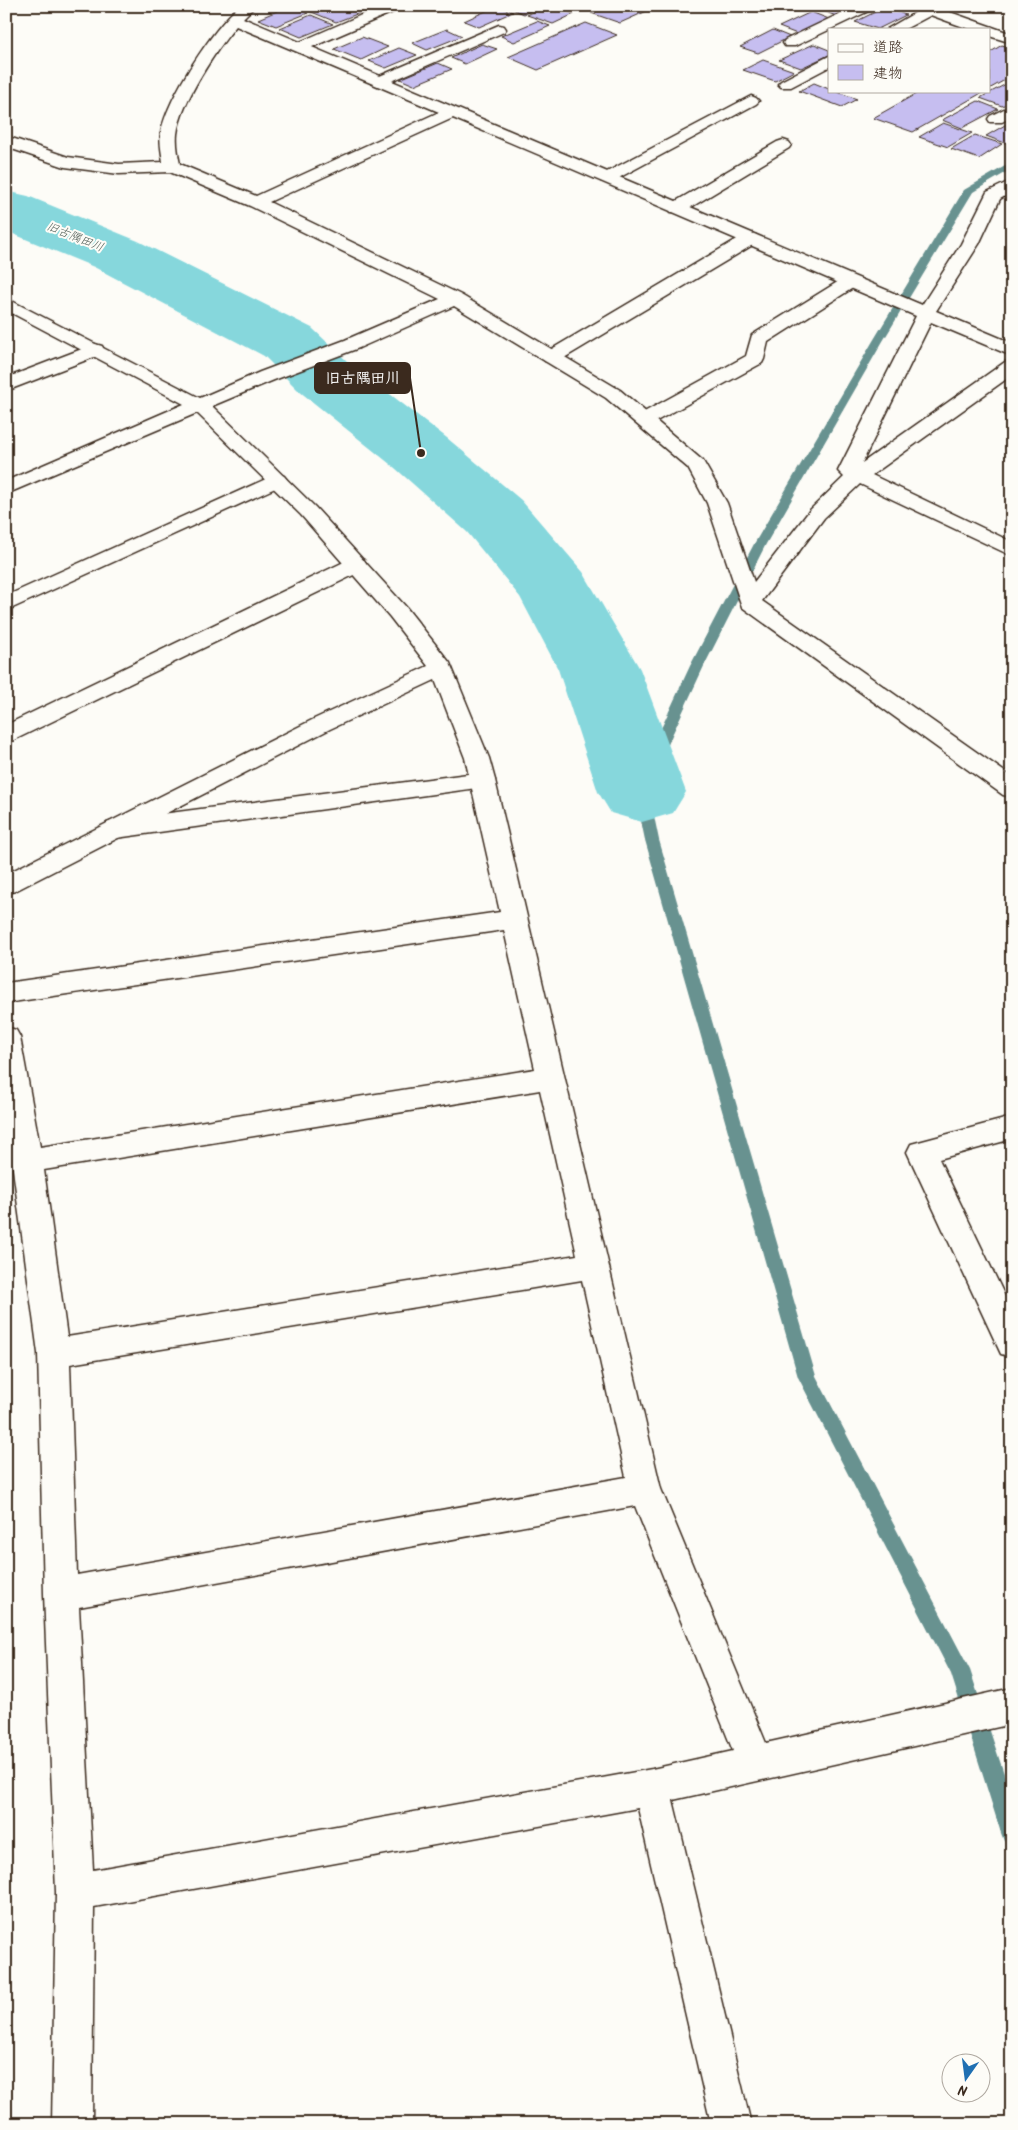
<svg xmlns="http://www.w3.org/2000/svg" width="1018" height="2130" viewBox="0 0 1018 2130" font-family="Kalam,'Klee One',sans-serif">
  <rect width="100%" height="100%" fill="#fdfcf7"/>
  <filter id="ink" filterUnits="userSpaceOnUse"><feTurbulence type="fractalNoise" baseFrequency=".02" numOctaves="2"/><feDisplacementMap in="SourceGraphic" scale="10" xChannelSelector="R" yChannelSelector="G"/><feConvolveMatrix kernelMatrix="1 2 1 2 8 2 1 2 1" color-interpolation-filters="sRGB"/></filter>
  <g filter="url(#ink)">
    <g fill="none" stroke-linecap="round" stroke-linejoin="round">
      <!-- stream -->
      <path fill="#689290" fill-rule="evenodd" d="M1012 162V169L973 192 883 341 766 544 704 666 672 735 649 792 659 840 816 1376 970 1670 1012 1798V1844L1004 1841 1001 1833 951 1674 798 1377 645 840 635 792 658 735 690 666 754 544 873 341 964 190Z"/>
      <!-- river -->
      <path fill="#86d7dc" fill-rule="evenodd" d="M6 191 28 196 138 241 312 328 347 361 447 438 521 500 583 572 640 669 686 792 673 813 642 822 611 813 598 792 558 669 520 597 467 532 395 468 299 391 264 356 94 267 6 231Z"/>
    </g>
    <!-- building -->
    <path fill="#c6bef0" stroke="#3b2a1e" d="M289 6 308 13 276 26 258 19Z
      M297 6H364L370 9 336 22Z
      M497 6 513 12 479 27 464 21Z
      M505 6H541L524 14Z
      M546 6H552L574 14 553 24 527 15Z
      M606 6H658L620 23 591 13Z
      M820 6H857L836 16 816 8Z
      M885 7 906 15 878 29 855 22Z
      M811 12 829 19 797 34 779 27Z
      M311 15 333 24 301 37 280 28Z
      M537 21 550 26 514 42 501 36Z
      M586 23 617 35 538 70 508 57Z
      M447 29 462 36 427 50 412 43Z
      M773 30 790 37 758 53 740 47Z
      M362 37 388 47 361 60 334 49Z
      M482 44 497 49 465 64 451 58Z
      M814 44 829 50V55L801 68 779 60Z
      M1002 45 1012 48V76L989 89V53Z
      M399 48 417 55 386 68 369 61Z
      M763 60 794 71 775 81 743 70Z
      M438 63 452 69 414 85 400 79Z
      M814 83 829 89V91H835L857 99 842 107 799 91Z
      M1006 84 1012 86V101L1002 106 980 98Z
      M921 91H985L913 132 873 118Z
      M978 101 998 109 962 128 942 120Z
      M1012 121V139L1005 143 986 136Z
      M943 123 972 133 948 147 919 137Z
      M975 135 1002 144 979 159 951 149Z"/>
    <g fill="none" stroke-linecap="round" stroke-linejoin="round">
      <!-- lane casing -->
      <g stroke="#3b2a1e" stroke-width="3">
        <path id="lane" d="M382 6H402L400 9 305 50H295L293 47 295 44Z
          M856 6H875L873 9 795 46H785L783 43 785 40Z
          M925 7H935L937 10 935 13 905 29H887Z
          M499 25 504 26 506 29 504 32 385 84H375L372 81 375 78Z
          M829 56V67L791 87H781L778 84 781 81Z
          M751 96 756 98 759 101 756 104 613 181H601L599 178 601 175Z
          M1012 105V117L1002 122H990L988 119 990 116Z
          M783 140 789 142 791 145 789 148 683 212H671L669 208 671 204 777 142Z
          M750 234 756 235 759 239 756 243 559 361 552 363 545 361 543 357 545 353 744 235Z
          M850 277 856 278 859 282 856 286 768 342 764 359 762 363 651 424 644 426 637 424 634 420 637 416 746 356 752 335 844 278Z
          M95 344 102 346 104 350 102 354 6 391V378Z
          M277 474 284 476 287 480 284 484 6 611V596Z
          M356 559 364 560 367 565 364 570 14 740 6 743V725L348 560Z
          M483 772 491 774 495 780 491 786 116 838 107 835 104 829 107 823 116 820Z"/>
      </g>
      <!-- street casing -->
      <g stroke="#3b2a1e" stroke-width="3">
        <path id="street" d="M239 6 254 7 243 18 922 305 961 244 987 192 1012 180V192L1000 199 979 244 936 311 1012 343V356L931 322 862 463 1005 362 1012 360V375L872 475 1012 542V556L860 484 824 518 762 601 1012 777V797L1003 795 742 607 707 503 688 468 606 398 454 306 359 348 274 380 212 406 315 507 406 607 450 663 489 758 495 780 661 1489 766 1743 1012 1688V1724L673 1800 751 2124H711L638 1808 94 1907 92 2124H52L56 1892 44 1594 38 1353 6 1118V1027L16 1030 20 1037 40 1147 535 1069 504 930 6 1003V983L500 912 465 758 435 680 330 729 15 891 6 894V874L314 719 428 666 390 617 301 515 197 413 6 494V481L184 404 6 310V298L200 398 260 372 345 340 440 299 250 206 170 172 119 174 65 167 6 147V136L68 157 119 164 163 162C162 153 159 142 161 132 169 95 212 30 239 6ZM236 26 439 112 256 196 180 164C178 155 176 144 177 134 181 102 216 50 236 26ZM453 118 916 316 838 471 844 477 810 510 754 582 727 503 703 461 620 390 461 295 269 202ZM540 1090 577 1255 67 1337 44 1170ZM582 1280 626 1477 77 1575 70 1364ZM635 1506 733 1751 652 1769 93 1870 79 1607Z
          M912 6H933L1012 34V43L989 36V29H969L914 9Z
          M1012 1117V1139L939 1159 1012 1311V1357L1001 1354 907 1152 911 1144Z"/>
      </g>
      <!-- lane -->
      <use href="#lane" fill="#fdfcf7" fill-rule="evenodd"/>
      <!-- street -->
      <use href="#street" fill="#fdfcf7" fill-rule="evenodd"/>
    </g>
  </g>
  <g text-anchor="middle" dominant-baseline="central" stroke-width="4" stroke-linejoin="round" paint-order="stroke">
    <!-- far-water labels -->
    <g font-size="12" font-style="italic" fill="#525e57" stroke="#fdfcf7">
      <text transform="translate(75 237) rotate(22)">旧古隅田川</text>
    </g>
  </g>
  <!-- callouts -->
  <path fill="none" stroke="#3b2a1e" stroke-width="2" d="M421 453L410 378"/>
  <circle fill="#3b2a1e" stroke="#fdfcf7" stroke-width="2" cx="421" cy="453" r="5"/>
  <rect fill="#3b2a1e" stroke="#3b2a1e" stroke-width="2" x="315" y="363" width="95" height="30" rx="5"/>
  <g font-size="15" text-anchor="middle" font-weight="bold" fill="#fff">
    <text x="363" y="383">旧古隅田川</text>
  </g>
  <!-- margin -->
  <rect width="1018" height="2130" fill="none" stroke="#fdfcf7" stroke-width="25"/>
  <rect x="12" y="12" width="993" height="2105" fill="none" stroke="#3b2a1e" stroke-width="2" filter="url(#ink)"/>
  <!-- legend -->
  <rect x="828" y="28" width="162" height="65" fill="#fdfcf7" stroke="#afa8a0"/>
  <rect x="838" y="44" width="25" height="8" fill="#fdfcf7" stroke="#afa8a0"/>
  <text x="873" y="52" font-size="15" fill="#3b2a1e">道路</text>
  <rect x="838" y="65" width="25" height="15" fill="#c6bef0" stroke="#afa8a0"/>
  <text x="873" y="78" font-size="15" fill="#3b2a1e">建物</text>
  <!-- north arrow -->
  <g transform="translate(966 2078) rotate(194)"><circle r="24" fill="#fdfcf7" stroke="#afa8a0"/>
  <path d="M0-4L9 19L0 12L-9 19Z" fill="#1f6fb2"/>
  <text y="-8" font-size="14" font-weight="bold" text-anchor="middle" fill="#3b2a1e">N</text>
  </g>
</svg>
